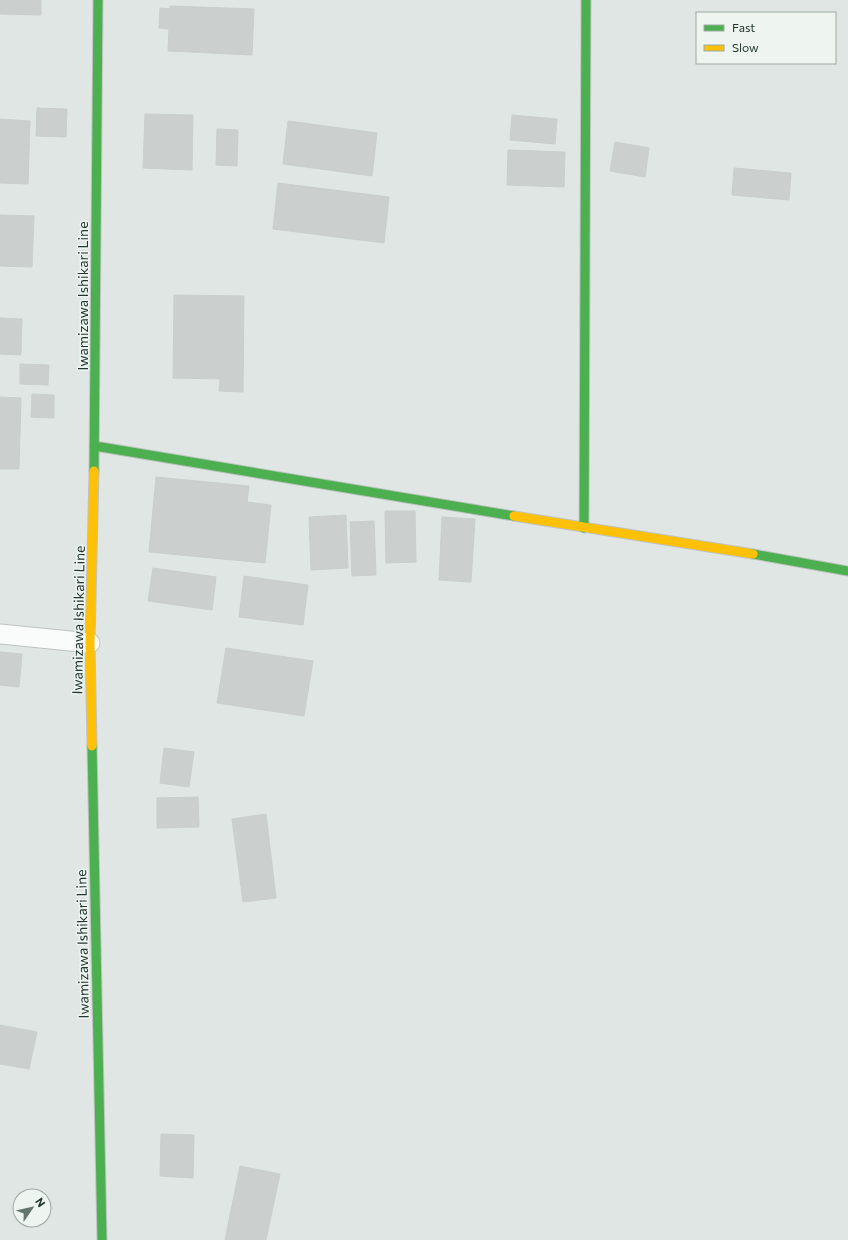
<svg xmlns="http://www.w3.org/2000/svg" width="848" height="1240" viewBox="0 0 848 1240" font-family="Commissioner,sans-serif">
  <rect width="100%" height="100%" fill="#e0e6e3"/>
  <!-- building -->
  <path fill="#cbcfcd" stroke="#c9cfcc" d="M0 0H41V15L0 14Z
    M170 6 254 9 252 55 168 51 169 29 159 28 160 8 170 9Z
    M37 108 67 109 66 137 36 136Z
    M145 114 193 115 192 170 143 168Z
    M512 115 557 119 555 144 510 140Z
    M0 119 30 121 28 184 0 183Z
    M288 121 377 133 372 176 283 164Z
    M217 129 238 130 237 166 216 165Z
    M615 142 649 148 645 177 610 171Z
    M508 150 565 152 564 187 507 185Z
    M734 168 791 173 789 200 732 195Z
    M278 183 389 197 384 243 273 229Z
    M0 215 34 216 32 267 0 266Z
    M174 295 244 296 243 392 219 391 220 379 173 378Z
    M0 318 22 319 21 355 0 354Z
    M20 364 49 365 48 385 20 384Z
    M32 394 54 395V418L31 417Z
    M0 397 21 398 19 469H0Z
    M156 477 249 486 247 502 271 505 265 563 149 552Z
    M385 511H415L416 562 386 563Z
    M346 515 348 568 311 570 309 517Z
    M442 517 475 519 471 582 439 580Z
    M374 521 376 575 352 576 350 522Z
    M153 568 216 577 212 610 148 601Z
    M244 576 308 585 303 625 239 617Z
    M226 648 313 661 304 716 217 703Z
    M0 652 22 654 19 687 0 685Z
    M164 748 194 752 189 787 160 783Z
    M198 797 199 827 157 828V798Z
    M266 814 276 898 243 902 232 819Z
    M0 1025 37 1032 29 1069 0 1064Z
    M161 1134 194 1135 193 1178 160 1176Z
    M240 1166 280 1174 266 1240H225Z"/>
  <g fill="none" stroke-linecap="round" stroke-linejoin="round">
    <!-- lane casing -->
    <g stroke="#bdc3c0" stroke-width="21">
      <path id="lane" d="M0 634 90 643"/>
    </g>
    <!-- fast casing -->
    <g stroke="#bdc3c0" stroke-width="11">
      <path id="fast" d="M95 446 514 516
        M94 471 98 0
        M584 528 586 0
        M753 554 848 571
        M92 746 102 1240"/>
    </g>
    <!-- slow casing -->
    <g stroke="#bdc3c0" stroke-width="11">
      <path id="slow" d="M514 516 753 554
        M92 746 90 643 94 471"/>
    </g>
    <!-- lane -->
    <use href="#lane" stroke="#fafbfb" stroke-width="19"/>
    <!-- fast -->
    <use href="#fast" stroke="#4caf50" stroke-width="9"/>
    <!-- slow -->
    <use href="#slow" stroke="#ffc107" stroke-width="9"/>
  </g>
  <g text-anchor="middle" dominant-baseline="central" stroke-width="3" stroke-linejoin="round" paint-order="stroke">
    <!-- street labels -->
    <g font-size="14" fill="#22362f" stroke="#eef5f1">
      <text transform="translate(82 296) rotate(-90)">Iwamizawa Ishikari Line</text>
      <text transform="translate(78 620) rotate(-89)">Iwamizawa Ishikari Line</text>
      <text transform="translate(82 944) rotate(-91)">Iwamizawa Ishikari Line</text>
    </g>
  </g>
  <!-- legend -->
  <rect x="696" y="12" width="140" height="52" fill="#eef5f1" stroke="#9ca9a3"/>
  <rect x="704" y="25" width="20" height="6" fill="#4caf50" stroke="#9ca9a3"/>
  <text x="732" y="32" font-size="12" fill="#22362f">Fast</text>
  <rect x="704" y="45" width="20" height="6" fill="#ffc107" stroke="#9ca9a3"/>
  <text x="732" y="52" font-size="12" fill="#22362f">Slow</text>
  <!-- north arrow -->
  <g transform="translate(32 1208) rotate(56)"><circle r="19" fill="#eef5f1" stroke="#9ca9a3"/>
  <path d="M0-3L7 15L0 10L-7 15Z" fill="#64746e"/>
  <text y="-6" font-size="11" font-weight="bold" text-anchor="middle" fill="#22362f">N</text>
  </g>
</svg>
